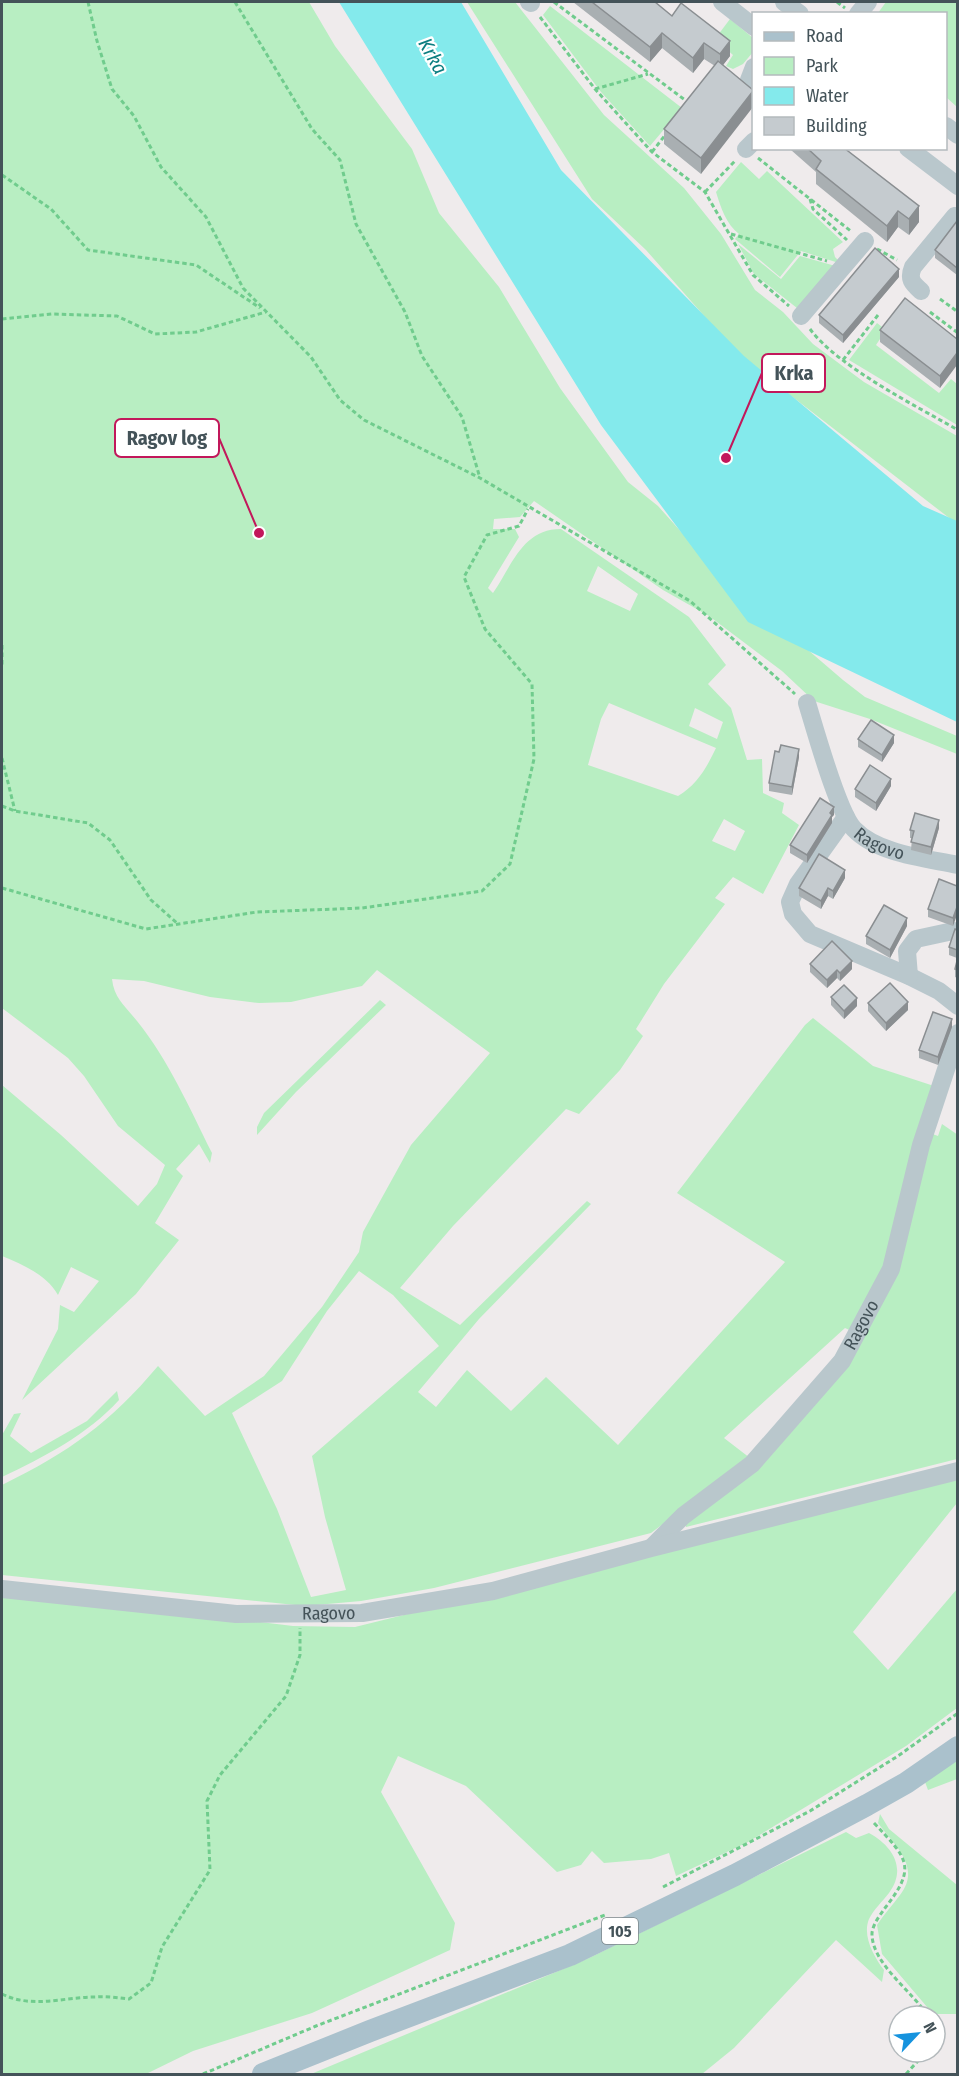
<svg xmlns="http://www.w3.org/2000/svg" width="959" height="2076" viewBox="0 0 959 2076" font-family="'Fira Sans Condensed',sans-serif">
  <rect width="100%" height="100%" fill="#efebec"/>
  <!-- green -->
  <path fill="#b8eec2" fill-rule="evenodd" d="M2 2H309L335 46 412 149 439 213 499 287 560 388 628 482 658 506 717 572 843 680 865 697 957 736V754L870 719 814 701 782 671 709 616 663 590 534 501 520 517 494 519 493 529H515L519 537 488 588 493 593C512 566 522 529 561 529L689 617 726 665 708 684 731 708 747 760 762 759 763 793 784 803 782 813 799 825 763 894 733 877 715 898 725 904 664 984 636 1029 643 1036 620 1070 579 1114 566 1109 453 1226 400 1288 460 1325 587 1201 591 1204 479 1319 418 1392 436 1407 467 1370 511 1411 546 1377 618 1445 785 1262 677 1193 805 1025 813 1018 873 1066 934 1086 887 1264 854 1332 845 1328 724 1438 750 1458 651 1533 434 1588 361 1601 305 1606 2 1575V1485C69 1452 110 1423 158 1366L205 1416 264 1376 322 1307 359 1252 363 1232 411 1145 490 1053 377 970 362 986 291 1002 259 1003 210 997 144 981 112 979C114 998 125 1006 137 1021 169 1061 189 1107 212 1153L210 1163 199 1144 176 1169 183 1176 155 1223 179 1240 136 1294 22 1400 58 1329 60 1305 74 1312 99 1281 71 1267 58 1295C46 1274 23 1265 2 1256V1085L61 1135 138 1206 157 1184 165 1165 118 1126 84 1076 68 1058 2 1008ZM598 566 638 594 630 611 587 591ZM609 703 716 748C707 767 697 785 678 796L588 765 601 719ZM695 708 723 722 717 739 689 726ZM724 819 745 831 735 851 712 841ZM359 1271 393 1295 439 1346 312 1456 325 1517 346 1590 311 1597 277 1509 232 1413 282 1381 327 1311Z
    M467 2H515L604 115 684 188 721 234 755 290 783 312 813 344 864 382 957 436V524L750 364 721 335 646 250 592 199Z
    M886 2H957V107L946 97V14L878 13Z
    M550 6 682 108 650 146 601 92 543 15Z
    M730 19 753 38V52L743 64 733 69 726 66 733 55 715 39Z
    M741 162 759 179 767 171 843 242 833 249 835 257 842 264 801 251 780 277 735 239 739 234C726 224 721 208 716 192Z
    M738 244 781 279 800 256 839 267 802 312 754 274Z
    M877 323 886 330 876 345 939 393 951 379 957 384V425L849 360Z
    M380 1000 386 1005 296 1092 257 1135V1127L264 1113Z
    M942 1124 958 1135 957 1459 686 1527 685 1521 709 1500 868 1324 930 1133 938 1136Z
    M117 1391 119 1400C87 1435 44 1457 2 1477V1435L14 1414 21 1413 10 1436 31 1453 87 1421Z
    M957 1478V1503L853 1632 888 1670 957 1589V1708L906 1746 794 1814 748 1842 676 1876 669 1853 651 1859 604 1863 592 1851 581 1865 557 1872 466 1786 398 1756 381 1792 455 1923 450 1950 312 2013 193 2051 146 2074H2V1590L293 1626 355 1627Z
    M957 1760V1779L928 1790 925 1782Z
    M880 1814 889 1829 957 1885 956 2014H933L882 1954 877 1925C884 1914 892 1906 900 1895 922 1867 894 1845 878 1823Z
    M846 1832 856 1838 869 1833C893 1846 907 1869 889 1893 882 1902 874 1909 869 1919 862 1936 874 1957 884 1970L882 1982 836 1940 734 2048 702 2074H311L587 1959Z"/>
  <!-- water -->
  <path fill="#84eaec" d="M339 2H461L561 170 744 356 923 506 957 521V722L748 622 601 425Z"/>
  <g fill="none" stroke-linecap="round" stroke-linejoin="round">
    <!-- path -->
    <path stroke="#70cc8d" stroke-width="3" stroke-dasharray="4.5 3" stroke-linecap="butt" d="M88 2 97 41 112 89 134 116 161 167 206 217 243 288 311 357 340 400 364 420 480 478 690 601 795 694
      M235 2 312 129 340 160 356 224 405 312 422 356 462 417 480 478
      M554 2 689 103
      M837 2 845 8
      M540 17 595 89 652 152 705 192 753 275 789 306
      M595 89 648 74
      M652 152 666 134
      M758 158 852 232
      M2 175 51 209 88 250 196 265 260 308
      M705 192 735 161
      M810 199 813 209 847 240
      M731 234 827 261
      M877 249 897 260
      M940 299 958 312
      M930 312 958 333
      M2 319 52 314 117 316 155 334 196 332 266 312
      M810 329C837 366 916 406 958 430
      M843 360 878 315
      M2 645V667
      M2 758 15 811
      M2 806 15 811 88 823 110 840 151 900 177 923
      M2 888 146 929 257 912 362 908 482 891 510 864 534 759 532 684 485 629 464 577 487 535 519 526 528 509
      M874 1823C908 1859 917 1867 885 1908 880 1915 873 1924 872 1933 871 1963 913 1992 928 2016
      M663 1887 810 1811 898 1756 958 1713
      M2 1994C32 2009 63 1997 96 1997 107 1996 118 1998 129 1999L151 1983 162 1947 210 1870 207 1801 220 1775 286 1696 300 1655V1628
      M203 2074 316 2026 605 1915
      M906 2074 926 2052"/>
    <!-- minor -->
    <g stroke="#b9c7cc" stroke-width="18">
      <path d="M529 2 531 3"/>
      <path d="M722 2 754 27"/>
      <path d="M784 2 800 14"/>
      <path d="M858 14 868 2"/>
      <path d="M754 67 749 80 754 93"/>
      <path d="M946 126 958 135"/>
      <path d="M908 148 958 186"/>
      <path d="M746 149 754 141"/>
      <path d="M921 291C912 283 908 279 913 267L955 216 958 218"/>
      <path d="M801 316 865 241"/>
      <path id="s1" d="M807 703C815 729 838 813 854 829 878 854 925 858 958 865"/>
      <path d="M846 817 798 884 790 902 793 914 810 934 909 976 939 991 958 1006"/>
      <path d="M909 976 907 951 916 939 953 931"/>
      <path id="s2" d="M652 1547 683 1516 752 1464 842 1361 891 1269 921 1145 958 1033"/>
      <path id="s3" d="M2 1589 236 1614 362 1613 493 1591 651 1548 958 1471"/>
    </g>
    <!-- major -->
    <path stroke="#aac1cc" stroke-width="22" d="M263 2074 370 2031 570 1955 735 1875 867 1805 906 1783 958 1747"/>
  </g>
  <!-- wall -->
  <path fill="#a9afb2" d="M573 2H655L672 16 730 56 723 65 701 174 664 144V129L715 66 704 59 693 73 662 48 650 62Z
    M791 148H846V150L919 222 909 235 898 227 887 242 816 184V172L791 150Z
    M957 221V275L935 258V250Z
    M899 277 843 343 819 323V315Z
    M880 330 957 339 940 388 880 342Z
    M858 739 894 743 882 762 858 747Z
    M779 752 799 757 792 795 769 791V783Z
    M891 786 876 811 855 797V789Z
    M834 815 832 817V823L807 863 790 853V845Z
    M939 828 931 855 911 850 912 838H910V830Z
    M845 878 833 899 828 896 821 909 799 896V888Z
    M957 886 953 926 928 917V909Z
    M907 926 890 958 866 944V936Z
    M957 930V958L949 955V947Z
    M957 961V978L955 977V969Z
    M810 964 852 969 840 981 837 978 827 988 810 972Z
    M831 997 857 1006 844 1019 831 1005Z
    M868 1003 908 1010 886 1031 868 1011Z
    M952 1027 938 1065 919 1058V1050Z"/>
  <!-- shaded-wall -->
  <path fill="#8a8e91" d="M662 33V48L650 62V47Z
    M730 41V56L720 69V54Z
    M704 43V59L693 73V58Z
    M753 91V107L701 174V158Z
    M919 206V222L909 235V219Z
    M898 211V227L887 242V226Z
    M899 269V277L843 343V335Z
    M957 353V365L940 388V376Z
    M894 735V743L882 762V755Z
    M799 749V757L792 795V787Z
    M891 779V786L876 811V803Z
    M834 807V815L832 817V823L807 863V855Z
    M939 820V828L931 855V847Z
    M845 870V878L833 899V891Z
    M828 888V896L821 909V901Z
    M957 907V915L953 926V918Z
    M907 918V926L890 958V950Z
    M852 961V969L840 981V973Z
    M837 970V978L827 988V980Z
    M857 998V1006L844 1019V1011Z
    M908 1002V1010L886 1031V1023Z
    M952 1019V1027L938 1065V1057Z"/>
  <!-- building -->
  <path fill="#c5cbcf" stroke="#8a8e91" stroke-width="1.5" d="M592 2H655L672 16 681 3 730 41 720 54 704 43 693 58 662 33 650 47Z
    M718 61 753 90V91L701 158 664 129Z
    M807 148H844L919 206 909 219 898 211 887 226 816 169 821 161Z
    M957 221V268L935 250Z
    M875 248 899 269 843 335 819 315Z
    M905 298 957 339V353L940 376 880 330Z
    M871 720 894 735 882 755 858 739Z
    M781 745 799 749 792 787 769 783 775 751 779 752Z
    M870 765 891 779 876 803 855 789Z
    M820 798 834 807 830 813 832 815 807 855 790 845Z
    M915 813 939 820 931 847 911 842 914 831 910 830Z
    M819 854 845 870 833 891 828 888 821 901 799 888Z
    M939 879 957 886V907L953 918 928 909Z
    M884 905 907 918 890 950 866 936Z
    M955 929 957 930V950L949 947Z
    M832 941 852 961 840 973 837 970 827 980 810 964Z
    M957 961V970L955 969Z
    M890 983 908 1002 886 1023 868 1003Z
    M844 985 857 998 844 1011 831 997Z
    M933 1012 952 1019 938 1057 919 1050Z"/>
  <g text-anchor="middle" dominant-baseline="central" stroke-width="4.5" stroke-linejoin="round" paint-order="stroke">
    <!-- shield labels -->
    <rect fill="#fff" stroke="#7c878b" stroke-width="1.5" x="602" y="1918" width="36" height="26" rx="4.5"/>
    <g font-size="16" font-weight="bold" fill="#445359">
      <text x="620" y="1931">105</text>
    </g>
    <!-- street labels -->
    <g font-size="18" fill="#445359" stroke="#fff">
      <text stroke="none"><textPath href="#s1" startOffset="165">Ragovo</textPath></text>
      <text stroke="none"><textPath href="#s2" startOffset="308">Ragovo</textPath></text>
      <text stroke="none"><textPath href="#s3" startOffset="328">Ragovo</textPath></text>
    </g>
    <!-- water labels -->
    <g font-size="20" font-style="italic" fill="#0c7e81" stroke="#fff">
      <text transform="translate(433 56) rotate(61)">Krka</text>
    </g>
  </g>
  <!-- callouts -->
  <path fill="none" stroke="#c2185b" stroke-width="2" d="M726 458L762 373M259 533L219 438"/>
  <g fill="#c2185b" stroke="#fff" stroke-width="2">
    <circle cx="726" cy="458" r="6"/>
    <circle cx="259" cy="533" r="6"/>
  </g>
  <g fill="#fff" stroke="#c2185b" stroke-width="2">
    <rect x="762" y="354" width="63" height="38" rx="6"/>
    <rect x="115" y="419" width="104" height="38" rx="6"/>
  </g>
  <g font-size="20" text-anchor="middle" font-weight="bold" fill="#445359">
    <text x="794" y="380">Krka</text>
    <text x="167" y="445">Ragov log</text>
  </g>
  <!-- border -->
  <rect width="959" height="2076" fill="none" stroke="#445359" stroke-width="6"/>
  <!-- legend -->
  <rect x="752" y="12" width="195" height="138" fill="#ffffff" stroke="#b4babd" stroke-width="1.5"/>
  <rect x="764" y="32" width="30" height="9" fill="#aac1cc" stroke="#b4babd" stroke-width="1.5"/>
  <text x="806" y="42" font-size="18" fill="#445359">Road</text>
  <rect x="764" y="57" width="30" height="18" fill="#b8eec2" stroke="#b4babd" stroke-width="1.5"/>
  <text x="806" y="72" font-size="18" fill="#445359">Park</text>
  <rect x="764" y="87" width="30" height="18" fill="#84eaec" stroke="#b4babd" stroke-width="1.5"/>
  <text x="806" y="102" font-size="18" fill="#445359">Water</text>
  <rect x="764" y="117" width="30" height="18" fill="#c5cbcf" stroke="#b4babd" stroke-width="1.5"/>
  <text x="806" y="132" font-size="18" fill="#445359">Building</text>
  <!-- north arrow -->
  <g transform="translate(917 2034) rotate(64)"><circle r="28" fill="#ffffff" stroke="#b4babd" stroke-width="1.5"/>
  <path d="M0-4.5L10 22L0 15L-10 22Z" fill="#1693de"/>
  <text y="-9" font-size="16" font-weight="bold" text-anchor="middle" fill="#445359">N</text>
  </g>
</svg>
